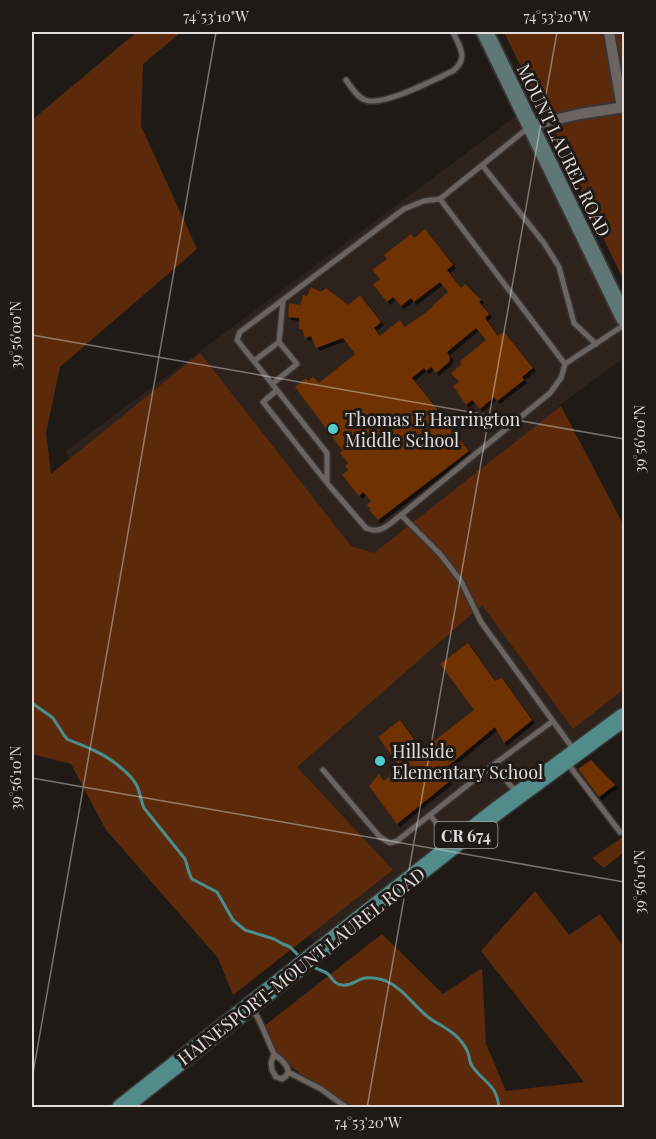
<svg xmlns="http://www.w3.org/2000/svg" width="656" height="1139" viewBox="0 0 656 1139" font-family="'Playfair Display',serif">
  <defs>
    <filter id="shadow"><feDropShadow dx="3" dy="3" stdDeviation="0" flood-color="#0009"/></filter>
  </defs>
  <rect width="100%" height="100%" fill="#201a17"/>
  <!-- built -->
  <path fill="#2d221c" d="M524 110 624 319V358L558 406 624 534V716L324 947 254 898 188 694 66 451Z"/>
  <!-- green -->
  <path fill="#5c2a0b" d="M137 32H181L143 64 141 126 197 249 60 367 46 433 51 474 200 353 351 546 374 553 561 406 624 526V689L573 729 482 605 297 767 393 870 233 995 218 958 106 830 71 764 32 754V120Z
    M504 32H624V281Z
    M624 836V852L604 868 592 858Z
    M535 891 569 935 600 914 624 948V1107H341L281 1058 259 1030 382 934 443 994 482 968 486 1044 506 1091 584 1082 481 951Z"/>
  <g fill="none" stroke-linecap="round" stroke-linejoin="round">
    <!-- stream -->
    <path stroke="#4a8f90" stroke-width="3" d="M32 703 53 718 64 735 67 739C76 743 85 746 93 750 107 756 130 772 137 786 140 793 141 801 144 808L185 859C188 866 188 873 192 879L217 892 233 920 245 930 274 939 283 944 290 947 301 958
      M312 966C317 970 323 970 328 974 333 979 334 984 342 985 349 986 353 983 359 980 367 976 377 978 386 981 404 989 413 1005 428 1017 436 1023 447 1028 455 1035 460 1039 466 1047 468 1053 470 1058 469 1062 472 1066 484 1083 497 1084 499 1108"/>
  </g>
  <!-- building -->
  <path fill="#6f3006" filter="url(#shadow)" d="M425 229 453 265 447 270 461 288 465 284 481 300 479 302 489 314 485 318 498 336 504 332 533 368 522 377 524 380 497 401 494 397 480 409 472 400 466 405 453 386 459 382 451 373 462 364 460 361 486 340 476 328 447 352 450 357 449 362 436 373 431 367 426 371 424 368 412 378 441 414 445 412 453 423 449 426 469 451 378 520 369 510 371 509 367 505 371 501 363 492 359 496 342 475 348 470 345 466 348 463 340 453 343 451 295 387 306 378 308 381 313 377 319 383 355 354 343 338 316 348 311 336 305 338 302 329H299V318L288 317 289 303 300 305 303 295 307 296 311 287 321 292 326 288 348 305 360 295 381 322 374 328 380 336 400 320 405 327 433 307 432 306 448 292 440 282 414 302 411 298 401 306 393 297 387 302 373 284 380 279 372 270 387 259 384 255 411 234 414 238Z
    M468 643 495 681 502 678 532 720 504 743 495 727 441 772 450 781 397 824 369 786 379 774 384 781 400 767 378 737 400 720 422 750 474 710 440 664Z
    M591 760 615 785 599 797 578 769Z"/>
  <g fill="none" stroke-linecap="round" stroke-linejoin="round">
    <!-- lane casing -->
    <g stroke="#393534" stroke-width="8">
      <path id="lane" d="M346 80C351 87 357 97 365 100 383 107 435 79 453 71 469 58 460 48 453 32
        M528 128 440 199 565 364 561 378 550 393 401 515 440 554 461 581 481 622 574 750
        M482 165 544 243 559 267 574 323 596 344
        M254 361 279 342 283 300
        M565 364 624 325
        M272 384 297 364 279 342
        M277 390 263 402 327 483
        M401 515C389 524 381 535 366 528L327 483V453L237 340 240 332 404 209 424 201 440 199
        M568 764 620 832
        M493 765 517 793
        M323 770 380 837 390 843 397 841 493 765 553 721
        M430 815 451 842
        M252 1007 260 1022 274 1054 271 1063 272 1070 276 1077 282 1079C296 1071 282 1060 274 1054
        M288 1072 321 1089 347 1108"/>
    </g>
    <!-- street casing -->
    <g stroke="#393534" stroke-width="14">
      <path id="street" d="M609 32 622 108
        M532 125 580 114 624 107"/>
    </g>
    <!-- secondary casing -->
    <g stroke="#393534" stroke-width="20">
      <path id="secondary" d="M485 32 624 318"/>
    </g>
    <!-- primary casing -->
    <g stroke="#393534" stroke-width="21">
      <path id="primary" d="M121 1108 494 813 624 717"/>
    </g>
    <!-- lane -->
    <use href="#lane" stroke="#6b6461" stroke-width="5"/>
    <!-- street -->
    <use href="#street" stroke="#6b6461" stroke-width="10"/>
    <!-- secondary -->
    <use href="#secondary" stroke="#5f7875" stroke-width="16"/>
    <!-- primary -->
    <use href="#primary" stroke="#528c8a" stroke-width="18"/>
  </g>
  <!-- ticks -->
  <path fill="none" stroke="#e1dddc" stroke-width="1.5" stroke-opacity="0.45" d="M32 335 624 439M32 778 624 882M32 1079 216 32M367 1108 557 32"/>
  <!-- markers -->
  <g fill="#52cdcd" stroke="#201a17" stroke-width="2">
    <circle cx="333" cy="429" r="6"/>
    <circle cx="380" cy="761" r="6"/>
  </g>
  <g text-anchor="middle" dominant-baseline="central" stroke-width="6" stroke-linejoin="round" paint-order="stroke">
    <!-- shield labels -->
    <rect fill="#201a17" stroke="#a7a2a1" stroke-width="1.5" x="434.5" y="822" width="63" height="26" rx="4.5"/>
    <g font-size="16" font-weight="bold" fill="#e1dddc">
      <text x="466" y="835">CR 674</text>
    </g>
    <!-- street labels -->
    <g font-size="18" fill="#e1dddc" stroke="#201a17">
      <text transform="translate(564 150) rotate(64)">MOUNT LAUREL ROAD</text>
      <text transform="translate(301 966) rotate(-38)">HAINESPORT-MOUNT LAUREL ROAD</text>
    </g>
    <!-- poi labels -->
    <g font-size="18" fill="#e1dddc" stroke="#201a17" text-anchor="start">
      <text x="345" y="419">Thomas E Harrington<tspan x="345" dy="21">Middle School</tspan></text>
      <text x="392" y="751">Hillside<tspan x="392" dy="21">Elementary School</tspan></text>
    </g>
  </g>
  <!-- border -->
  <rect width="656" height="1139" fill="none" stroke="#201a17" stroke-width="66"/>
  <rect x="33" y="33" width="590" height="1073" fill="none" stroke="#e1dddc" stroke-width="2"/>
  <g font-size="15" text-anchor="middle" fill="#e1dddc">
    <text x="216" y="22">74°53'10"W</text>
    <text x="557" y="22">74°53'20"W</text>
    <text transform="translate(16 335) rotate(-90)" y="5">39°56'00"N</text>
    <text transform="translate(640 439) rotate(-90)" y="5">39°56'00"N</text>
    <text transform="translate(16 778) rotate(-90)" y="5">39°56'10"N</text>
    <text transform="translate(640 882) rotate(-90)" y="5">39°56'10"N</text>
    <text x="368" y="1128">74°53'20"W</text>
  </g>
</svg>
